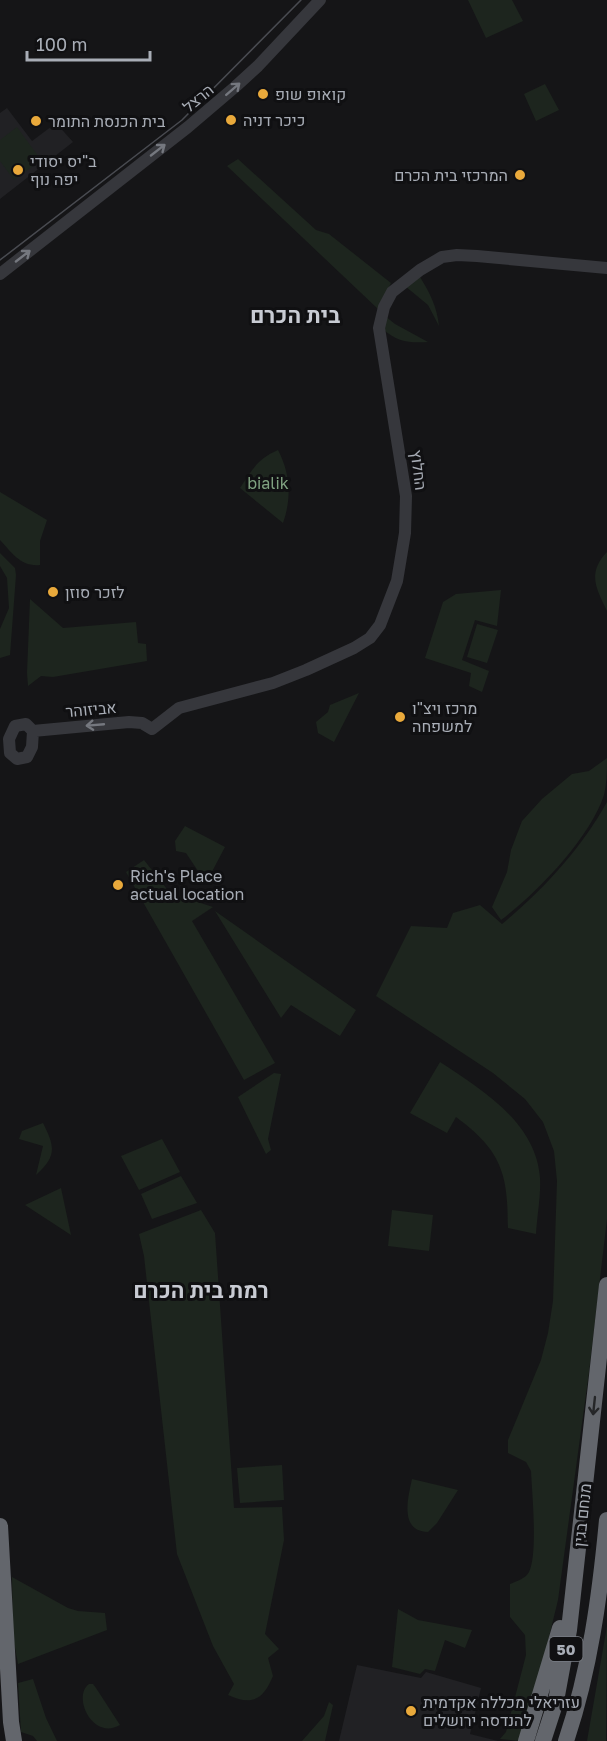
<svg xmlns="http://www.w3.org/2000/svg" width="607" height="1741" viewBox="0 0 607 1741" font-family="'Golos Text',Heebo,sans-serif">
  <rect width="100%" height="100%" fill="#151517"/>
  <!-- built -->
  <path fill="#212124" d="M7 108 32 141 56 123 73 142 0 199V113Z
    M357 1665 421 1678 426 1672 481 1688 470 1734 498 1741H339Z"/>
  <!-- green -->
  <path fill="#1d251e" d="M468 0H512L523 21 486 38Z
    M545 84 559 110 536 121 524 94Z
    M17 127 41 160 14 180 0 161V140Z
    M238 159 316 230 329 234 391 283 378 309 227 166Z
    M420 277C430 293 437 307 439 326L428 305 405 286Z
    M385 316 395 324 428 342C409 343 397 342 383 329Z
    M278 450C290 473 292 498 283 523L240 488C252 470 257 459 278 450Z
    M0 492 47 520 40 541V565C21 567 12 553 0 540Z
    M607 552V611C596 588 587 573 607 552Z
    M0 553 15 568 16 575 10 655 0 658V629L9 608 7 578 0 566Z
    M501 590 497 626 475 620 462 660 489 671 482 692 469 686 471 673 425 658 443 602 456 594Z
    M30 599 63 628 136 622 138 643 146 644 147 661 53 677 41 676 28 686 27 673Z
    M477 624 498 630 487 663 467 657Z
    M359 693 334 742 318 733 316 722 328 712 330 705Z
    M607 758C607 770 607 783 604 795 590 838 537 893 501 920L492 907 507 872 511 850 522 821 542 799 572 774 589 771Z
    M607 802V1219L589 1372 558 1600 541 1670 519 1741 500 1739 506 1732 526 1655 525 1635 510 1617V1584C517 1581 525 1579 529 1572 538 1554 532 1493 531 1471L526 1462 508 1453V1440L541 1360 548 1333 553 1301 557 1181 554 1151 543 1122 525 1099 493 1073 376 996 411 926 447 928 453 913 480 905 502 924C543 890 581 849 607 802Z
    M185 826 225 847 206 883 186 853 176 851 175 841Z
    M144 860 170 893 213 907 192 921 275 1063 244 1080 126 872Z
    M215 911 356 1010 340 1036 291 1005 281 1018Z
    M440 1062C482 1090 536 1122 540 1178 541 1196 537 1216 536 1234L508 1228C508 1174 502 1151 456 1117L447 1133 410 1113Z
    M274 1073 281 1074 268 1139 271 1150 266 1154 238 1097Z
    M43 1123C55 1147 57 1156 36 1175L43 1146 19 1139 22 1131Z
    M162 1139 180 1172 139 1190 121 1156Z
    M181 1176 197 1203 152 1219 141 1194Z
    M61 1188 71 1235 25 1205Z
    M201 1210 215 1233 234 1508 282 1507 284 1540 265 1634 279 1649 268 1658 273 1676C263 1700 252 1706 228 1695L234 1684 213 1646 177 1554 144 1256 139 1234Z
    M392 1210 433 1215 429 1251 388 1246Z
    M282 1465 284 1500 240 1503 237 1468Z
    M412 1479 458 1490 437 1523 428 1532C399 1531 408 1498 412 1479Z
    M12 1577 68 1608 78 1611 105 1613 107 1630 18 1664 13 1637Z
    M398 1609 418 1620 472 1630 465 1648 445 1640 435 1671 425 1669 420 1674 392 1667Z
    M607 1626 606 1741H587Z
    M33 1679 46 1718 57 1741H37L33 1736 21 1732 18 1683Z
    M89 1684H93L96 1688 120 1725C92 1741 72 1696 89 1684Z
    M329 1702 333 1705 325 1741H302L324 1716Z"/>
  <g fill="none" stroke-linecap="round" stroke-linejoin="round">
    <!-- minor -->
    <path stroke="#36373c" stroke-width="12" d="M0 274 188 127 235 87 258 66 320 0
      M26 724 33 731 32 747 27 757 17 759 10 753 9 739 15 726Z
      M33 731 129 722 142 723 152 729 179 708 273 683 306 670 354 648 370 638 380 625 397 581 405 533 406 496 379 328 384 307 392 292 420 270 442 257 457 255 477 256 607 268"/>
    <!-- highway -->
    <path stroke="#63666c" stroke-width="16" d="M0 1526 11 1722 14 1741
      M526 1741 560 1628
      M543 1741 556 1701 569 1630 607 1285
      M566 1741C590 1670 600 1595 607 1520"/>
    <!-- tram -->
    <path stroke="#494b51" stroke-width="1.5" d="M0 260 182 120 301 0"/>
  </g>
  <!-- one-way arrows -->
  <defs><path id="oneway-shaft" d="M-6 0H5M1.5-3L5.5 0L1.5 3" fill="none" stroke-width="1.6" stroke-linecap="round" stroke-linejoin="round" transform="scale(1.5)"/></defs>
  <g stroke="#75787f">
    <use href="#oneway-shaft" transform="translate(233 89) rotate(-41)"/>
    <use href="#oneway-shaft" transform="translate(158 150) rotate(-38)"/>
    <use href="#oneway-shaft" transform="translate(23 256) rotate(-38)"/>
    <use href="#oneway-shaft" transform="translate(95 725) rotate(175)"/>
  </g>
  <use stroke="#252628" href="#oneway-shaft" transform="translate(594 1406) rotate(96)"/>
  <!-- markers -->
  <g fill="#e9a93b" stroke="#101012" stroke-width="2">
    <circle cx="263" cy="94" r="6"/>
    <circle cx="231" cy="120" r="6"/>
    <circle cx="36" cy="121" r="6"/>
    <circle cx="18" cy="170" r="6"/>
    <circle cx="520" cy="175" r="6"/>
    <circle cx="53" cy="592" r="6"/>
    <circle cx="400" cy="717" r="6"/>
    <circle cx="118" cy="885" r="6"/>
    <circle cx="411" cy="1711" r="6"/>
  </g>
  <g text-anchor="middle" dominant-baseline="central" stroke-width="6" stroke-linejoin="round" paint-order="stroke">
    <!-- shield labels -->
    <rect fill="#101012" stroke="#7a7e85" stroke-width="1.5" x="549.5" y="1637" width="33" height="24" rx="4.5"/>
    <g font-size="15" font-weight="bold" fill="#a8adb6">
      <text x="566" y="1649">50</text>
    </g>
    <!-- poi labels -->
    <g font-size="16" fill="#a8adb6" stroke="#101012" text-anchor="start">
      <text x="275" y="94">קואופ שופ</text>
      <text x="243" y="120">כיכר דניה</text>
      <text x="48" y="121">בית הכנסת התומר</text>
      <text x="30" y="161">ב"יס יסודי<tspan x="30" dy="18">יפה נוף</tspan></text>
      <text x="508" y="175" text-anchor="end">המרכזי בית הכרם</text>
      <text x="65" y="592">לזכר סוזן</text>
      <text x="412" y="708">מרכז ויצ"ו<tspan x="412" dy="18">למשפחה</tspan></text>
      <text x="130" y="876">Rich's Place<tspan x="130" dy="18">actual location</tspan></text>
      <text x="423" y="1702">עזריאלי מכללה אקדמית<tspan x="423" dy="18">להנדסה ירושלים</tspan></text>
    </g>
    <!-- street labels -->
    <g font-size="16" fill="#a8adb6" stroke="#101012">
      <text transform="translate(198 98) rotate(-40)">הרצל</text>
      <text transform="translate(419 470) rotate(83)">החלוץ</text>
      <text transform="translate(91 709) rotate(-5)">אביזוהר</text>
      <text transform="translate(582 1515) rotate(-84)">מנחם בגין</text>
    </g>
    <!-- park labels -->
    <g font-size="16" fill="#7fa180" stroke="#101012">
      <text x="268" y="483">bialik</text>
    </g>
    <!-- district labels -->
    <g font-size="22" font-weight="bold" fill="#c8cbd3" stroke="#101012">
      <text x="295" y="314">בית הכרם</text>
      <text x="201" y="1289">רמת בית הכרם</text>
    </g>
  </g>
  <!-- scale -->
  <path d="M27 51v9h123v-9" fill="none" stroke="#a8adb6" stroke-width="3"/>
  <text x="36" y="51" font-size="18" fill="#a8adb6" stroke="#101012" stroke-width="4.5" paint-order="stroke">100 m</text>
</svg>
